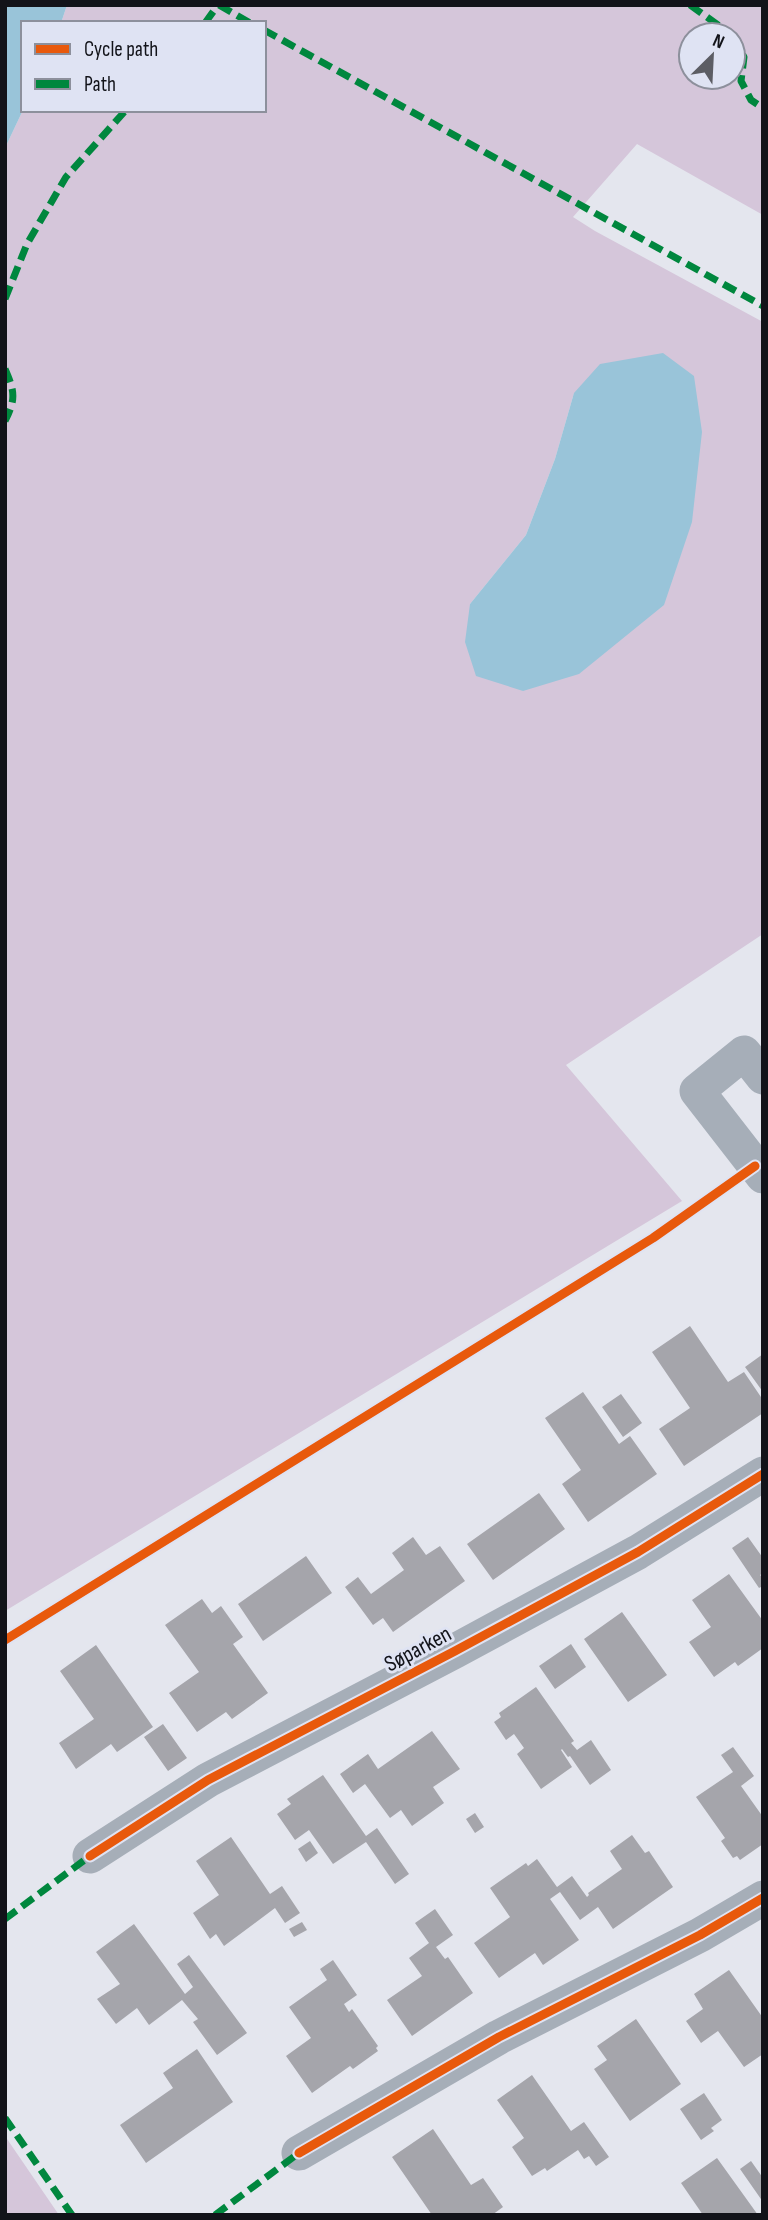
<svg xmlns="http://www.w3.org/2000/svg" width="768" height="2220" viewBox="0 0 768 2220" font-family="'Sofia Sans Condensed',sans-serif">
  <rect width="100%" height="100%" fill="#e4e6ee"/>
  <!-- green -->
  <path fill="#d5c6da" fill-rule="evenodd" d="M67 5H763V215L637 144 573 217 595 231 763 322V934L566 1065 682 1201 5 1611V148L23 110H264V23H61ZM691 35H733V77H691ZM574 393 523 691 470 604 526 535 555 459Z
    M5 2136 59 2215H5Z"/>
  <!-- water -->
  <path fill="#99c4d9" d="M5 5H67L61 23H23V110L5 148Z
    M663 353 694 376 702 432 692 522 664 605 579 674 523 691 476 676 465 642 470 604 526 535 555 459 574 393 600 364Z"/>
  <!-- building -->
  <path fill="#a5a5ab" d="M690 1326 728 1382 744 1372 763 1400V1413L684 1466 659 1429 690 1408 652 1352Z
    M763 1354V1392L745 1367Z
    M583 1392 619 1444 630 1436 657 1474 588 1522 562 1484 581 1470 545 1418Z
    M621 1394 642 1423 623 1437 602 1407Z
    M539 1493 565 1529 493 1580 467 1544Z
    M413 1537 426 1555 440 1546 465 1581 393 1632 383 1618 373 1625 345 1587 358 1577 371 1594 404 1570 392 1553Z
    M748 1537 763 1558V1573L760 1575 763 1578V1586L759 1588 732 1548Z
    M306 1556 332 1593 263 1641 238 1604Z
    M729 1574 763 1621V1648L738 1666 735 1662 714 1677 689 1642 711 1627 692 1600Z
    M202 1599 212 1613 221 1606 243 1637 233 1644 268 1693 232 1719 226 1712 197 1732 169 1693 199 1672 165 1625Z
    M622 1612 667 1675 628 1702 584 1639Z
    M571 1644 586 1667 555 1689 539 1666Z
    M96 1645 153 1727 117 1752 111 1744 76 1769 59 1743 94 1719 60 1671Z
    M536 1687 574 1741 571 1743 577 1750 591 1740 611 1770 590 1785 570 1756 568 1757 562 1749 561 1750 572 1767 541 1789 517 1754 524 1748 514 1734 506 1740 494 1722 501 1717 499 1713Z
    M163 1724 187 1758 168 1771 144 1737Z
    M432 1731 460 1769 433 1787 444 1803 412 1826 401 1810 390 1818 365 1784 353 1793 340 1774 368 1754 378 1769Z
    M733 1747 754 1776 741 1786 763 1817V1844L740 1860 737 1856 733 1858 721 1841 725 1838 696 1797 733 1772 721 1755Z
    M323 1775 366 1836 377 1828 409 1874 395 1884 366 1842 333 1864 309 1830 295 1840 277 1814 291 1804 287 1799Z
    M475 1813 484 1827 475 1833 466 1819Z
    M632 1835 645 1853 649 1851 673 1887 613 1929 598 1907 580 1920 560 1892 550 1899 579 1940 543 1965 535 1953 499 1978 474 1943 510 1917 490 1888 526 1863 528 1866 537 1859 557 1887 572 1876 587 1897 589 1895 588 1893 622 1869 610 1851Z
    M231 1837 270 1894 282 1886 300 1913 285 1923 275 1908 224 1946 216 1934 210 1939 193 1913 219 1895 196 1861Z
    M310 1841 318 1853 306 1862 298 1849Z
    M435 1909 453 1935 436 1947 445 1959 448 1957 473 1993 412 2036 387 2000 422 1976 409 1958 429 1943 415 1923Z
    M302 1922 307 1930 294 1937 289 1929Z
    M134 1924 185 1994 193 1987 177 1964 189 1955 247 2033 217 2055 193 2022 198 2019 182 2000 149 2025 137 2008 116 2024 97 1999 120 1984 96 1952Z
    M333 1960 357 1995 344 2004 349 2012 352 2009 378 2046 376 2048 378 2051 353 2069 350 2066 312 2093 286 2056 311 2038 289 2007 327 1980 320 1969Z
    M729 1970 763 2018V2054L744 2067 718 2031 701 2043 686 2021 703 2009 694 1994Z
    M636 2019 681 2084 630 2121 594 2069 607 2060 597 2046Z
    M197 2049 233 2102 146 2163 120 2125 173 2088 163 2073Z
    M532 2075 571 2131 584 2122 609 2157 596 2166 589 2156 584 2159 578 2150 547 2171 545 2168 532 2176 512 2147 524 2138 497 2100Z
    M704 2093 722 2120 711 2128 714 2131 701 2140 680 2109Z
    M433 2129 471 2185 483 2178 503 2207 492 2215H432L392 2157Z
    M717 2158 758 2215H703L681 2183Z
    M751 2161 763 2178V2202L740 2169Z"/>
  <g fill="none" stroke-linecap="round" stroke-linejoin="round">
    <!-- minor -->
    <path stroke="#a6aeb8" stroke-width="35" d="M763 1077 744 1053 697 1091 763 1176
      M90 1856 208 1780 455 1651 638 1552 763 1474
      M299 2153 499 2037 700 1935 763 1898"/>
    <!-- quiet -->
    <path stroke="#00873e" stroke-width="7" stroke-dasharray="14 7" stroke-linecap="butt" d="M219 5 250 23
      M690 5 732 35
      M205 23 218 5
      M264 30 763 306
      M733 36 744 57 741 81 751 100 763 108
      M5 299 27 244 66 177 126 110
      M5 369C15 392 16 399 5 421
      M5 1919 90 1856
      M5 2118 72 2215
      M215 2215 299 2153"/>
    <!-- cycleway casing -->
    <g stroke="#dfe3f3" stroke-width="13">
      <path id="cycleway" d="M5 1640 653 1238 755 1166
        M90 1856 208 1780 455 1651 638 1552 763 1474
        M299 2153 499 2037 700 1935 763 1898"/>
    </g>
    <!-- cycleway -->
    <use href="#cycleway" stroke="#e8590c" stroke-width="9"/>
  </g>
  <g text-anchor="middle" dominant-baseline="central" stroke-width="6" stroke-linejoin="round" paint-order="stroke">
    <!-- street labels -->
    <g font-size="23" fill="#121319" stroke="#dfe3f3">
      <text transform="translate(418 1649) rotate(-28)">Søparken</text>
    </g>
  </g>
  <!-- border -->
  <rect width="768" height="2220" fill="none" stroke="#121319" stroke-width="14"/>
  <!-- legend -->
  <rect x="21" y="21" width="245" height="91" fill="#dfe3f3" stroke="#8d909c" stroke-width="2"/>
  <rect x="35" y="44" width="35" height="10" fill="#e8590c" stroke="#8d909c" stroke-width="2"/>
  <text x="84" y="56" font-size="21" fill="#121319">Cycle path</text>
  <rect x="35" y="79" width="35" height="10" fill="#00873e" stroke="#8d909c" stroke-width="2"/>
  <text x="84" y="91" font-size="21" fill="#121319">Path</text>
  <!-- north arrow -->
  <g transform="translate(712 56) rotate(24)"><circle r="33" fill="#dfe3f3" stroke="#8d909c" stroke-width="2"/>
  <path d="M0-5L12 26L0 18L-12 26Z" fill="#5c5d64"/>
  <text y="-10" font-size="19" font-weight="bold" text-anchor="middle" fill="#121319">N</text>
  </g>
</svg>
